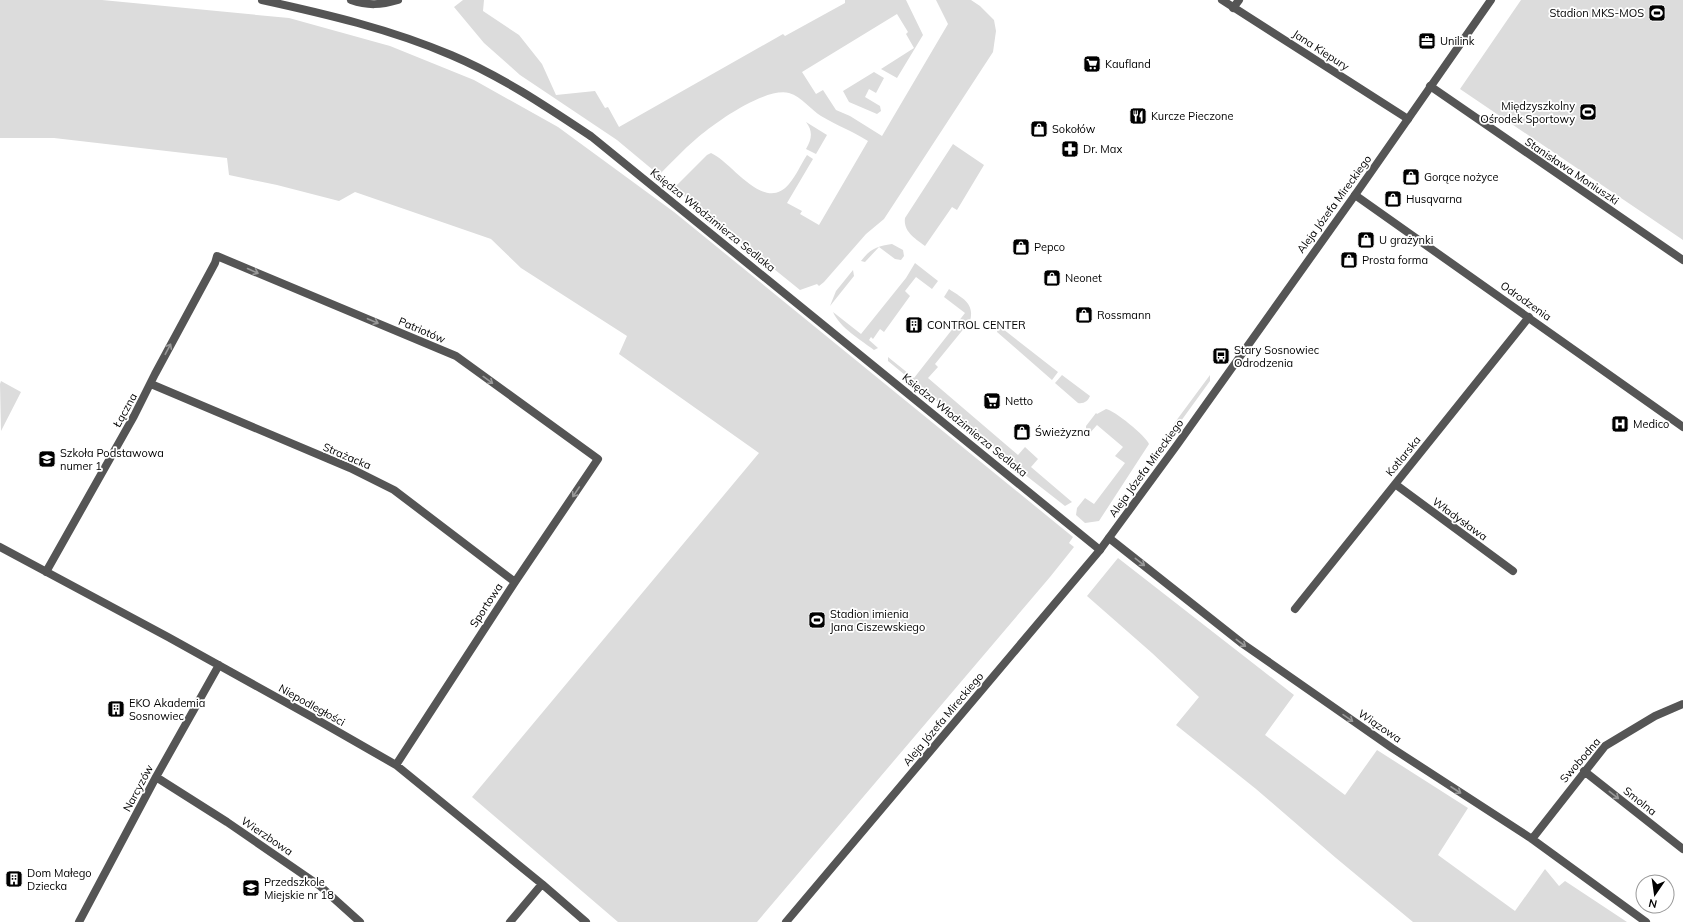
<svg xmlns="http://www.w3.org/2000/svg" width="1683" height="922" viewBox="0 0 1683 922" font-family="Mulish,sans-serif">
  <rect width="100%" height="100%" fill="#fff"/>
  <!-- green -->
  <path fill="#dcdcdc" d="M0 0H102L289 18 390 46 474 80 558 127 674 212 1073 537 1069 543 1074 547 1050 577 757 922H618L472 797 759 453 619 354 627 336 521 268 491 239 355 192 339 201 277 185 229 175 227 158 54 138H0Z
    M463 0H484L483 11 519 35 542 64 556 95 595 91 605 108 608 107 619 127 783 34 785 36 845 3V0H906L923 35 897 78 881 69 914 48 906 34 908 32 897 14 802 72 816 94 823 90 836 110 850 116 882 136 948 24 936 0H971L980 6 994 20 996 31 993 52 884 219 866 234 824 282 819 286 817 284 800 290 674 188 707 155 711 153C732 162 764 214 789 184 796 176 801 164 807 155L813 159 787 203 802 211 800 214 819 225 868 141C852 131 838 126 821 116 810 109 802 97 789 93 765 87 714 123 696 139 683 150 671 163 659 175L617 140 520 75 484 43 454 7Z
    M1521 0H1683V240L1460 89Z
    M874 72 884 78 876 93 869 89 865 97 880 106 881 111 877 114 849 102 843 91Z
    M806 122 827 135 816 154 806 149C812 139 813 131 806 122Z
    M953 144 984 165 957 210 952 207 925 246C916 239 903 232 905 218Z
    M892 244 903 250 904 256 901 260 895 259 879 247 865 262 861 261C870 249 877 246 892 244Z
    M915 263 938 281 932 289 916 277 905 291 910 296 884 332 880 329 873 339 871 337 869 340 878 348 874 350C861 340 840 328 833 312L861 334 906 278Z
    M853 270 854 276 830 306 836 291Z
    M949 289C962 298 975 303 970 321L935 364 938 367 928 378 1018 455 1025 447 1038 459 1031 467 1072 502 1065 506 1024 474 1012 463 888 361V357L914 378 965 313 944 297Z
    M998 327H1000L1003 329 1058 372 1052 380 997 332Z
    M1062 375 1090 396C1088 401 1084 404 1078 403L1055 383Z
    M1210 375V381L1181 421 1173 425Z
    M1 381 21 392 1 431 0 384Z
    M1106 409C1114 410 1146 436 1149 444L1099 521 1085 523 1076 515 1077 508 1085 498 1094 504 1125 463 1115 456 1123 447 1097 425 1089 434 1086 430V426L1096 413 1097 414Z
    M1118 558 1294 695 1265 735 1345 795 1377 750 1468 808 1438 855 1515 911 1545 869 1559 886 1565 881 1627 922H1413L1336 858 1256 789 1176 725 1199 697 1152 653 1087 596Z"/>
  <g fill="none" stroke-linecap="round" stroke-linejoin="round">
    <!-- minor -->
    <path stroke="#555" stroke-width="8" d="M262 0C326 14 390 29 451 55 501 76 547 107 592 137L1100 550
      M351 0C368 6 381 5 398 0
      M1222 0 1408 119
      M1233 8 1239 0
      M1430 86 1683 260
      M1355 195 1683 427
      M151 384 350 468 394 490 515 582
      M1395 484 1513 571
      M1109 538 1243 644 1392 748 1532 839 1646 922
      M0 547 168 637 321 722 396 765 542 884 586 922
      M46 572 134 416 155 374 215 263 217 256 456 356 598 459 515 582 396 765
      M1295 609 1529 317
      M1584 771 1683 849
      M156 777 227 822 320 886 360 922
      M1532 839 1605 746 1655 716 1683 704
      M79 922 156 777 219 665
      M510 922 542 884"/>
    <!-- tertiary -->
    <path stroke="#555" stroke-width="8" d="M786 922 1100 550 1177 445 1355 195 1491 0"/>
  </g>
  <!-- one-way arrows -->
  <defs><path id="oneway-shaft" d="M-6 0H5M1.5-3L5.5 0L1.5 3" fill="none" stroke-width="1.6" stroke-linecap="round" stroke-linejoin="round"/></defs>
  <g stroke="#999">
    <use href="#oneway-shaft" transform="translate(253 271) rotate(24)"/>
    <use href="#oneway-shaft" transform="translate(373 321) rotate(23)"/>
    <use href="#oneway-shaft" transform="translate(168 349) rotate(-62)"/>
    <use href="#oneway-shaft" transform="translate(488 380) rotate(36)"/>
    <use href="#oneway-shaft" transform="translate(576 492) rotate(124)"/>
    <use href="#oneway-shaft" transform="translate(1140 562) rotate(38)"/>
    <use href="#oneway-shaft" transform="translate(1241 643) rotate(37)"/>
    <use href="#oneway-shaft" transform="translate(1348 718) rotate(35)"/>
    <use href="#oneway-shaft" transform="translate(1456 790) rotate(33)"/>
    <use href="#oneway-shaft" transform="translate(1614 795) rotate(38)"/>
  </g>
  <!-- icons -->
  <defs>
    <g id="stadium-square" transform="scale(0.9)"><rect x="-9" y="-9" width="18" height="18" rx="4" fill="#000" stroke="#fff"/><path d="M0-5a6.5 5 0 1 0 0 10a6.5 5 0 1 0 0-10ZM-3.5-1.8h7v3.6h-7Z" fill="#fff"/></g>
    <g id="office-square" transform="scale(0.9)"><rect x="-9" y="-9" width="18" height="18" rx="4" fill="#000" stroke="#fff"/><path d="M-6-3h4V-5.5h4V-3h4V5H-6ZM-1-4.5V-3h2v-1.5ZM-6 0V1H6V0Z" fill="#fff"/></g>
    <g id="supermarket-square" transform="scale(0.9)"><rect x="-9" y="-9" width="18" height="18" rx="4" fill="#000" stroke="#fff"/><path d="M-6-5.5h2.5l.6 2H6L4.5 2H-2.5L-4.4-4H-6ZM-1.5 3.2a1.3 1.3 0 1 0 .1 0ZM3 3.2a1.3 1.3 0 1 0 .1 0Z" fill="#fff"/></g>
    <g id="restaurant-square" transform="scale(0.9)"><rect x="-9" y="-9" width="18" height="18" rx="4" fill="#000" stroke="#fff"/><path d="M-5-6h1v4h1v-4h1v4h1v-4h1v5L-1.5 .5V6h-2V.5L-5-1ZM5-6V6H3V1.5H1.5Q1.5-4 5-6Z" fill="#fff"/></g>
    <g id="shop-square" transform="scale(0.9)"><rect x="-9" y="-9" width="18" height="18" rx="4" fill="#000" stroke="#fff"/><path d="M-5-2.5h2.3a2.7 3.5 0 0 1 5.4 0H5L5.5 6h-11ZM-1.5-2.5h3a1.5 2.3 0 0 0-3 0Z" fill="#fff"/></g>
    <g id="pharmacy-square" transform="scale(0.9)"><rect x="-9" y="-9" width="18" height="18" rx="4" fill="#000" stroke="#fff"/><path d="M-2-6h4v4h4v4h-4v4h-4v-4h-4v-4h4Z" fill="#fff"/></g>
    <g id="building-square" transform="scale(0.9)"><rect x="-9" y="-9" width="18" height="18" rx="4" fill="#000" stroke="#fff"/><path d="M-4-6H4V6H1V3H-1V6H-4ZM-2.5-4.3h1.7v1.8h-1.7ZM.8-4.3h1.7v1.8H.8ZM-2.5-1h1.7V.8h-1.7ZM.8-1h1.7V.8H.8Z" fill="#fff"/></g>
    <g id="bus-square" transform="scale(0.9)"><rect x="-9" y="-9" width="18" height="18" rx="4" fill="#000" stroke="#fff"/><path d="M-5-6H5V4H4V6H2V4H-2V6H-4V4H-5ZM-3.5-4V0h7V-4ZM-3.5 1.2v1.5H-2V1.2ZM2 1.2v1.5H3.5V1.2Z" fill="#fff"/></g>
    <g id="hospital-square" transform="scale(0.9)"><rect x="-9" y="-9" width="18" height="18" rx="4" fill="#000" stroke="#fff"/><path d="M-5-5h3v3.5h4V-5h3V5h-3V1.5h-4V5h-3Z" fill="#fff"/></g>
    <g id="school-square" transform="scale(0.9)"><rect x="-9" y="-9" width="18" height="18" rx="4" fill="#000" stroke="#fff"/><path d="M0-5L7-2L0 1L-7-2ZM-4 1L0 2.5L4 1V4Q0 6-4 4Z" fill="#fff"/></g>
  </defs>
  <g fill-rule="evenodd">
    <use href="#stadium-square" x="1657" y="13"/>
    <use href="#office-square" x="1427" y="41"/>
    <use href="#supermarket-square" x="1092" y="64"/>
    <use href="#stadium-square" x="1588" y="112"/>
    <use href="#restaurant-square" x="1138" y="116"/>
    <use href="#shop-square" x="1039" y="129"/>
    <use href="#pharmacy-square" x="1070" y="149"/>
    <use href="#shop-square" x="1411" y="177"/>
    <use href="#shop-square" x="1393" y="199"/>
    <use href="#shop-square" x="1366" y="240"/>
    <use href="#shop-square" x="1021" y="247"/>
    <use href="#shop-square" x="1349" y="260"/>
    <use href="#shop-square" x="1052" y="278"/>
    <use href="#shop-square" x="1084" y="315"/>
    <use href="#building-square" x="914" y="325"/>
    <use href="#bus-square" x="1221" y="356"/>
    <use href="#supermarket-square" x="992" y="401"/>
    <use href="#hospital-square" x="1620" y="424"/>
    <use href="#shop-square" x="1022" y="432"/>
    <use href="#school-square" x="47" y="459"/>
    <use href="#stadium-square" x="817" y="620"/>
    <use href="#building-square" x="116" y="709"/>
    <use href="#building-square" x="14" y="879"/>
    <use href="#school-square" x="251" y="888"/>
  </g>
  <g text-anchor="middle" dominant-baseline="central" stroke-width="3.5" stroke-linejoin="round" paint-order="stroke">
    <!-- poi labels -->
    <g font-size="11" fill="#000" stroke="#fff" text-anchor="start">
      <text x="1644" y="13" text-anchor="end">Stadion MKS-MOS</text>
      <text x="1440" y="41">Unilink</text>
      <text x="1105" y="64">Kaufland</text>
      <text x="1575" y="106" text-anchor="end">Międzyszkolny<tspan x="1575" dy="13">Ośrodek Sportowy</tspan></text>
      <text x="1151" y="116">Kurcze Pieczone</text>
      <text x="1052" y="129">Sokołów</text>
      <text x="1083" y="149">Dr. Max</text>
      <text x="1424" y="177">Gorące nożyce</text>
      <text x="1406" y="199">Husqvarna</text>
      <text x="1379" y="240">U grażynki</text>
      <text x="1034" y="247">Pepco</text>
      <text x="1362" y="260">Prosta forma</text>
      <text x="1065" y="278">Neonet</text>
      <text x="1097" y="315">Rossmann</text>
      <text x="927" y="325">CONTROL CENTER</text>
      <text x="1234" y="350">Stary Sosnowiec<tspan x="1234" dy="13">Odrodzenia</tspan></text>
      <text x="1005" y="401">Netto</text>
      <text x="1633" y="424">Medico</text>
      <text x="1035" y="432">Świeżyzna</text>
      <text x="60" y="453">Szkoła Podstawowa<tspan x="60" dy="13">numer 1</tspan></text>
      <text x="830" y="614">Stadion imienia<tspan x="830" dy="13">Jana Ciszewskiego</tspan></text>
      <text x="129" y="703">EKO Akademia<tspan x="129" dy="13">Sosnowiec</tspan></text>
      <text x="27" y="873">Dom Małego<tspan x="27" dy="13">Dziecka</tspan></text>
      <text x="264" y="882">Przedszkole<tspan x="264" dy="13">Miejskie nr 18</tspan></text>
    </g>
    <!-- street labels -->
    <g font-size="11" fill="#000" stroke="#fff">
      <text transform="translate(1321 50) rotate(33)">Jana Kiepury</text>
      <text transform="translate(1572 171) rotate(34)">Stanisława Moniuszki</text>
      <text transform="translate(1334 204) rotate(-54)">Aleja Józefa Mireckiego</text>
      <text transform="translate(713 220) rotate(39)">Księdza Włodzimierza Sedlaka</text>
      <text transform="translate(1526 301) rotate(35)">Odrodzenia</text>
      <text transform="translate(422 330) rotate(23)">Patriotów</text>
      <text transform="translate(125 410) rotate(-61)">Łączna</text>
      <text transform="translate(965 425) rotate(39)">Księdza Włodzimierza Sedlaka</text>
      <text transform="translate(347 456) rotate(23)">Strażacka</text>
      <text transform="translate(1403 456) rotate(-51)">Kotlarska</text>
      <text transform="translate(1146 468) rotate(-54)">Aleja Józefa Mireckiego</text>
      <text transform="translate(1460 519) rotate(36)">Władysława</text>
      <text transform="translate(486 605) rotate(-57)">Sportowa</text>
      <text transform="translate(312 705) rotate(29)">Niepodległości</text>
      <text transform="translate(943 719) rotate(-50)">Aleja Józefa Mireckiego</text>
      <text transform="translate(1380 726) rotate(34)">Wiązowa</text>
      <text transform="translate(1580 760) rotate(-49)">Swobodna</text>
      <text transform="translate(138 788) rotate(-62)">Narcyzów</text>
      <text transform="translate(1640 801) rotate(38)">Smolna</text>
      <text transform="translate(267 836) rotate(34)">Wierzbowa</text>
    </g>
  </g>
  <!-- north arrow -->
  <g transform="translate(1655 894) rotate(193)"><circle r="19" fill="#ffffff" stroke="#999999"/>
  <path d="M0-3L7 15L0 10L-7 15Z" fill="#000000"/>
  <text y="-6" font-size="11" font-weight="bold" text-anchor="middle" fill="#000000">N</text>
  </g>
</svg>
